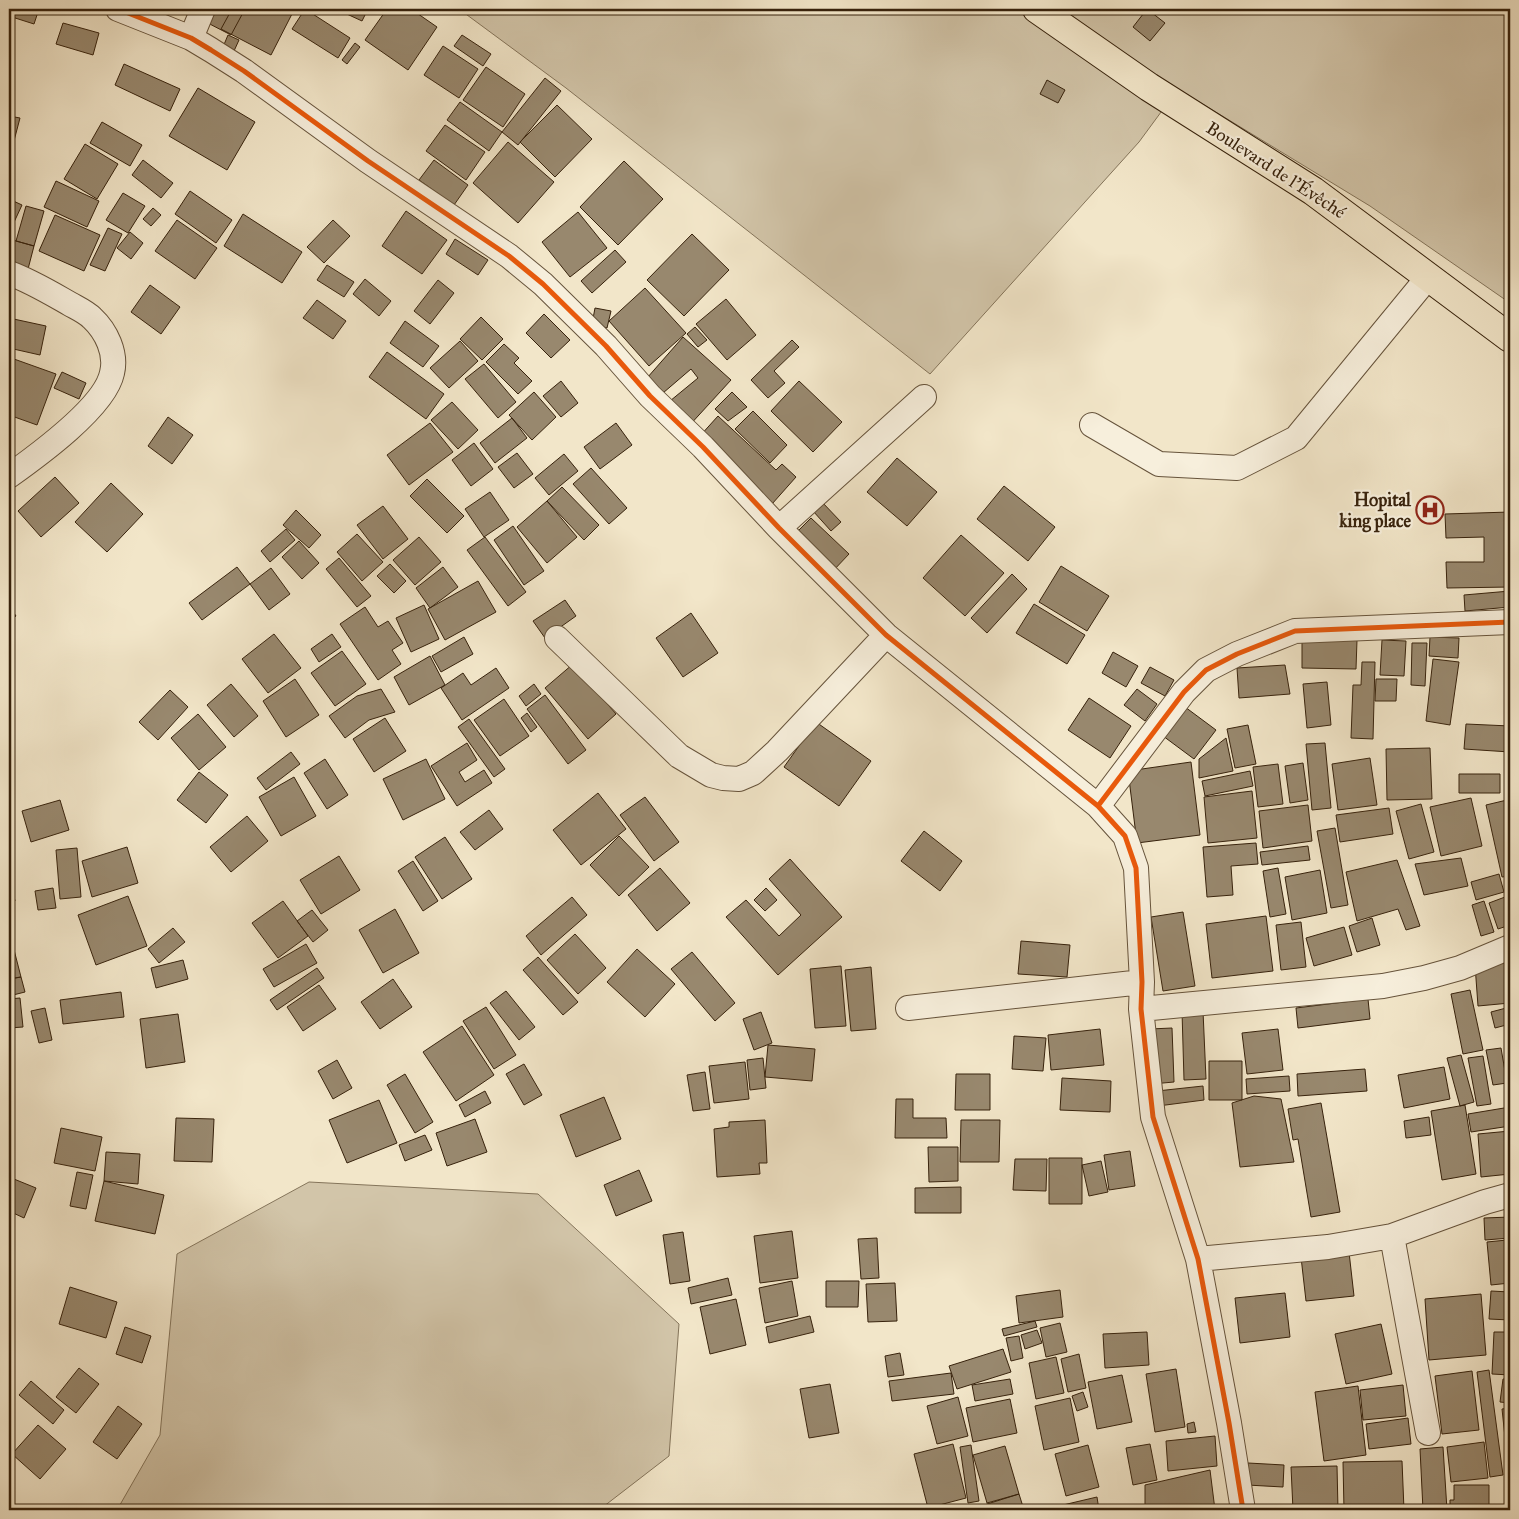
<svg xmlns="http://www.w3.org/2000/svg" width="1519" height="1519" viewBox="0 0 1519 1519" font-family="'IM FELL Great Primer',serif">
  <rect width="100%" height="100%" fill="#f2e6c9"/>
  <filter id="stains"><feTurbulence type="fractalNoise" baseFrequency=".004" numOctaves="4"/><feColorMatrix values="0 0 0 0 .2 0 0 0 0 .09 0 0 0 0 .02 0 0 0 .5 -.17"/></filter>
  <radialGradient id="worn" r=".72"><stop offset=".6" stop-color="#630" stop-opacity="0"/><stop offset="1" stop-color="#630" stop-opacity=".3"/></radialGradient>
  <!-- green -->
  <path fill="#d2c5a9" stroke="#84745a" d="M459 9H1510V303L1370 206 1178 89 1139 142 930 374 566 88Z
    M309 1182 538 1194 679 1324 669 1456 599 1510H117L160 1435 177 1254Z"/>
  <!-- building -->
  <path fill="#98886e" stroke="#37220c" d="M14 9H27L38 12 34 24 12 17Z
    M208 9H245L231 35 202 20Z
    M232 9H286L293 12 271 55 221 29Z
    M305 9 350 38 338 58 292 29Z
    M336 9H368L362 21Z
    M387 9H411L437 27 408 70 365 40Z
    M1147 9 1165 23 1150 41 1133 27Z
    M63 23 99 33 93 55 56 44Z
    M228 35 239 40 234 51 223 47Z
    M462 35 491 54 483 66 454 46Z
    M355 43 360 47 347 64 342 60Z
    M443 46 478 69 459 98 424 75Z
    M124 64 180 89 170 111 115 85Z
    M486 67 525 94 503 127 463 100Z
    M545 78 561 91 518 145 502 132Z
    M1047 80 1065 90 1058 103 1040 94Z
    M198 88 255 122 227 170 169 136Z
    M460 102 502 132 489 151 447 120Z
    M557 105 592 139 555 177 520 142Z
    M9 116 20 118 10 156 9 155Z
    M102 122 142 145 130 166 90 143Z
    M445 125 485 152 466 180 426 151Z
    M508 142 554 182 518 223 473 183Z
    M85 144 118 164 97 199 64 179Z
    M143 160 173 183 161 198 132 175Z
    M434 160 468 185 454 205 419 180Z
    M624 161 663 199 618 245 580 207Z
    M56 181 99 201 87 227 44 207Z
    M190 191 232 220 216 243 175 214Z
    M123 193 145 206 128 233 106 220Z
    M9 199 22 205 9 233Z
    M26 206 44 211 34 246 16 241Z
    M153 208 161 215 151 226 143 219Z
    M406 211 447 240 422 274 382 246Z
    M578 212 607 248 570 277 542 242Z
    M243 214 302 252 282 283 224 246Z
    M55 215 100 235 84 271 39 251Z
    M177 220 217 248 195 279 155 251Z
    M333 220 350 236 324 263 307 247Z
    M108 228 122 234 105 271 90 265Z
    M130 232 143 243 131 259 117 248Z
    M692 234 729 270 684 316 647 280Z
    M9 239 34 246 27 273 9 268Z
    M455 239 488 260 478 275 446 254Z
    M615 250 626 262 592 293 581 281Z
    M327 265 354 282 344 297 317 280Z
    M365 279 391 301 379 316 353 294Z
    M438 280 454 293 430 324 414 311Z
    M150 285 180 307 161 334 131 312Z
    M645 288 686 333 649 366 609 321Z
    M726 299 756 335 727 360 696 324Z
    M317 300 346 321 333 339 303 318Z
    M595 308 611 311 607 328 592 324Z
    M544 314 570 340 551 358 526 333Z
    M481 317 503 339 482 360 460 339Z
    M9 318 46 326 40 355 9 348Z
    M405 321 439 346 423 367 390 343Z
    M695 327 707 340 698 347 687 334Z
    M683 337 731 380 688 427 670 401 698 378 691 369 663 393 647 378Z
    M792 340 799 347 774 371 785 383 768 398 751 380Z
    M460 341 478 361 449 388 430 368Z
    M504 344 519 358 514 363 532 381 518 394 486 362Z
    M387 352 444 394 426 419 369 377Z
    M14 359 56 374 37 425 9 415V374Z
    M484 364 516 402 498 418 465 379Z
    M62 372 86 383 79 399 54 388Z
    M561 381 578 403 561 417 543 396Z
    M799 381 842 422 813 452 771 411Z
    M534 392 556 417 532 440 509 415Z
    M732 392 747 407 728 421 715 409Z
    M452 402 478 430 458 449 431 420Z
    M753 411 787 445 770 463 735 429Z
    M718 416 776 470 782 464 796 477 772 504 699 437Z
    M168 417 193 435 172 464 148 446Z
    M512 418 527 438 495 463 480 443Z
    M430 423 453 452 409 485 387 455Z
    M616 423 632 445 600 469 584 447Z
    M474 443 493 469 471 486 452 460Z
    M517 453 533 474 514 488 498 467Z
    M564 454 578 471 549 495 535 478Z
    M897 458 937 492 907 526 867 492Z
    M591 468 627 508 609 524 573 484Z
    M55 477 79 503 41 537 18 511Z
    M427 479 464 516 447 533 410 496Z
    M111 483 143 514 107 552 75 522Z
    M1004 486 1055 527 1028 561 977 519Z
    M562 487 599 525 584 540 547 501Z
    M490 492 509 520 484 537 465 509Z
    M547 501 577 537 547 563 517 527Z
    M822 502 841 522 831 531 813 511Z
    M383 506 408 539 383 559 357 525Z
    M296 510 321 535 309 548 283 525Z
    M1510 512V587L1447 588 1446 562H1484V537L1446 538 1445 514Z
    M811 518 849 554 832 572 794 535Z
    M513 526 544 571 524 585 494 540Z
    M286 529 295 540 270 562 261 551Z
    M357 534 383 562 362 581 337 552Z
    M961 535 1004 573 965 616 923 578Z
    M419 537 441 562 415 585 393 560Z
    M485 537 526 592 508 606 467 550Z
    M299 541 319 563 302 579 282 557Z
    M339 558 371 596 357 607 326 569Z
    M390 564 406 581 394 593 377 576Z
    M1061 566 1109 596 1087 631 1039 602Z
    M237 567 250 584 202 620 189 603Z
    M443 567 458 587 430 608 416 588Z
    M271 568 290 594 269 610 250 584Z
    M1012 574 1027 589 987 633 971 618Z
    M478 581 496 612 445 640 428 609Z
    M1510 591V607L1465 611 1464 595Z
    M565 600 576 616 545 638 533 621Z
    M1034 604 1085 635 1067 664 1016 633Z
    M424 605 439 639 411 652 396 618Z
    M9 606 16 616 9 621Z
    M365 607 378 627 388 621 403 643 392 650 401 664 378 680 340 624Z
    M691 613 718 653 683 677 656 638Z
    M274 634 301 668 268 693 242 659Z
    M332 634 341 647 319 662 311 649Z
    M464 637 473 654 441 672 432 656Z
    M1430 637 1459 638 1458 658 1429 656Z
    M1302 638 1357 640 1356 669 1302 668Z
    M1382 640 1406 641 1404 676 1380 675Z
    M1412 643H1427L1425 686 1411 685Z
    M342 651 366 684 335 706 311 673Z
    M1113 652 1138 666 1126 687 1102 673Z
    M430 656 445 685 409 705 394 677Z
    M1433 659 1459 662 1450 725 1426 721Z
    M1362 662H1375L1373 739 1351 738 1353 685H1361Z
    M573 664 616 714 588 739 545 688Z
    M1285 665 1290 694 1239 698 1237 668Z
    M1150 667 1174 680 1165 696 1141 683Z
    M496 668 509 688 462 720 441 688 463 673 471 685Z
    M295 679 319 715 286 737 263 701Z
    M1376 679H1397L1396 701H1375Z
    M1327 682 1331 725 1307 728 1303 684Z
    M231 684 258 716 234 737 207 705Z
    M534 684 541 694 526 706 519 696Z
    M381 689 395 712 369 720 345 738 329 716 357 696Z
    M1137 689 1157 704 1145 721 1124 705Z
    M170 690 188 707 158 740 139 722Z
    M545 695 586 750 568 764 527 709Z
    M1089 698 1131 726 1110 758 1068 730Z
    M504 699 529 736 500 756 474 720Z
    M1181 704 1216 730 1194 759 1159 733Z
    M527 713 537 727 531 732 521 718Z
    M198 714 226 747 199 770 171 738Z
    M385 718 406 751 374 772 353 739Z
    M469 719 505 769 494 777 458 727Z
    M816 722 871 761 839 806 784 767Z
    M1466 724 1510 726V752L1464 749Z
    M1248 725 1256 764 1235 768 1227 729Z
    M1226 738 1233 771 1199 778V759Z
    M467 743 477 760 459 772 465 782 484 770 492 783 457 806 431 766Z
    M1325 743 1331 808 1312 810 1306 744Z
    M1430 748 1432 799 1387 800 1386 749Z
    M291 752 300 764 266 790 257 778Z
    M1370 758 1377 805 1338 810 1332 764Z
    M325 759 348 795 327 809 304 773Z
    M426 759 445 799 403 820 383 779Z
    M1191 762 1200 835 1137 843 1128 771Z
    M1303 763 1308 800 1290 803 1285 766Z
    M1278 764 1283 804 1258 807 1253 767Z
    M1250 771 1253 786 1205 796 1202 781Z
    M199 772 228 795 206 823 177 800Z
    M1459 774H1500V793H1459Z
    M294 777 316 816 281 836 259 797Z
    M1252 791 1257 838 1208 843 1204 797Z
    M598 793 626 829 581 865 553 830Z
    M645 797 679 842 654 861 620 815Z
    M1471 798 1482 846 1441 856 1430 807Z
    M60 800 69 830 31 842 22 811Z
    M1507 800 1510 816V876L1502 877 1486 805Z
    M1421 804 1434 852 1409 859 1396 811Z
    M1308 805 1312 841 1263 848 1259 811Z
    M1389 808 1393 834 1340 842 1336 815Z
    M489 810 503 829 475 850 460 832Z
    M247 816 268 841 231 872 210 847Z
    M1335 828 1348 905 1331 908 1317 831Z
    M924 831 962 861 940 891 901 861Z
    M619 836 649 867 619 896 590 865Z
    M445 837 472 879 442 899 415 857Z
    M1256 843 1258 864 1231 866 1233 895 1207 897 1203 847Z
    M1308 846 1310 860 1262 865 1260 852Z
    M127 847 138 883 92 897 82 861Z
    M77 848 81 897 60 899 56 850Z
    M339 856 360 890 321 914 300 880Z
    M1461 858 1468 886 1424 895 1415 864Z
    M790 859 842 917 778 975 726 917 746 900 779 936 801 915 769 879Z
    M1397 860 1420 926 1406 930 1398 909 1357 921 1346 872Z
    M413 861 438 901 423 911 398 871Z
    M660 868 690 903 657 931 628 895Z
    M1278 868 1286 914 1270 917 1263 871Z
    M1320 870 1327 913 1292 920 1285 877Z
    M9 874 15 901 9 902Z
    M1499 874 1504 892 1476 900 1471 882Z
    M1510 882V899L1506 883Z
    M53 888 56 908 38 910 35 891Z
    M766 888 777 900 765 911 754 900Z
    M128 896 147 946 96 965 78 915Z
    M572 897 587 915 541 955 526 936Z
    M1505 897 1510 912V925L1498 929 1489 903Z
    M283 901 308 936 278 958 252 923Z
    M1484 901 1494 932 1481 936 1472 905Z
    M395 909 419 953 383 973 359 930Z
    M312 910 328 930 313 942 297 921Z
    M1183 912 1195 986 1163 991 1151 917Z
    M1266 916 1273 971 1212 978 1206 924Z
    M1372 918 1380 945 1357 952 1349 926Z
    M1301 922 1306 967 1281 970 1276 925Z
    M1344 927 1352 955 1314 966 1306 938Z
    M173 928 185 942 159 963 148 949Z
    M575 934 606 968 578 994 547 960Z
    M1021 941 1070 945 1067 977 1018 974Z
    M12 942 21 977 9 979V943Z
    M306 944 317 963 274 987 263 969Z
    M637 949 675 984 645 1017 607 982Z
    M692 952 735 1003 715 1021 671 969Z
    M538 957 578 1002 563 1015 523 970Z
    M183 960 188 979 156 988 151 968Z
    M1508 963 1510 1003 1478 1006 1475 965Z
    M841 966 846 1026 815 1028 810 969Z
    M871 967 876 1029 851 1031 845 970Z
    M317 968 324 978 277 1010 270 1000Z
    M21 977 25 992 9 996V979Z
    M393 979 412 1007 380 1029 361 1002Z
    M319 985 336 1009 303 1031 287 1007Z
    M1470 990 1483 1050 1463 1054 1451 994Z
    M506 991 535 1027 519 1040 490 1003Z
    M121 992 124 1017 63 1024 60 1000Z
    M20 998 23 1027 9 1028V999Z
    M1368 999 1370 1019 1298 1028 1296 1008Z
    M486 1007 516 1055 494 1069 463 1021Z
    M1510 1007V1024L1495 1028 1491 1012Z
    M45 1008 52 1040 39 1043 31 1011Z
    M1182 1011H1203L1206 1079 1184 1080Z
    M761 1012 772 1043 754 1050 743 1019Z
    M178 1014 185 1062 146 1068 140 1019Z
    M462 1026 494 1075 456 1101 423 1052Z
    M1172 1028 1174 1082 1152 1084 1150 1029Z
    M1100 1029 1104 1065 1051 1070 1048 1035Z
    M1278 1029 1283 1070 1247 1074 1242 1033Z
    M1014 1036 1046 1038 1043 1071 1012 1069Z
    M768 1045 815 1049 812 1081 765 1077Z
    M1501 1048 1507 1083 1493 1085 1486 1050Z
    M1461 1055 1474 1102 1460 1106 1447 1058Z
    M1483 1056 1491 1104 1477 1106 1468 1058Z
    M763 1058 766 1088 750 1090 747 1060Z
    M337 1060 352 1088 333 1099 318 1071Z
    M1209 1061H1242V1100H1209Z
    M745 1062 749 1099 714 1103 709 1066Z
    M524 1064 542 1095 524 1105 506 1074Z
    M1444 1067 1450 1099 1404 1108 1398 1075Z
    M1365 1069 1367 1091 1298 1096 1297 1074Z
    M705 1072 710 1109 693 1111 687 1075Z
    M405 1074 433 1122 415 1133 387 1085Z
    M956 1074H990V1110H955Z
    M1289 1076 1290 1091 1247 1094 1246 1079Z
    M1062 1078 1111 1081 1110 1112 1060 1110Z
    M1203 1086 1204 1100 1158 1106 1157 1091Z
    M485 1091 491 1103 465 1117 459 1105Z
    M1254 1096 1281 1099 1294 1162 1240 1167 1232 1103Z
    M604 1097 621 1139 576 1157 560 1115Z
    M896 1099H913V1118H946L947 1138H895Z
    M379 1100 397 1143 347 1163 329 1120Z
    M1321 1103 1340 1212 1311 1217 1298 1139 1293 1140 1288 1109Z
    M1465 1105 1476 1174 1442 1180 1431 1111Z
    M1510 1107V1126L1471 1132 1468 1114Z
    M1429 1117 1431 1135 1406 1138 1404 1121Z
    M176 1118 214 1119 212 1162 174 1161Z
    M475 1119 487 1152 447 1166 436 1133Z
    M765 1120 767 1163H759L760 1174 717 1177 714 1129 729 1127V1122Z
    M961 1120H1000L999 1162H960Z
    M61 1128 102 1137 95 1171 54 1163Z
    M1510 1131V1174L1481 1177 1478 1134Z
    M425 1135 432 1150 405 1161 399 1145Z
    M928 1147H958V1181L929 1182Z
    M1130 1151 1135 1186 1109 1190 1104 1155Z
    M106 1152 140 1154 138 1184 104 1181Z
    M1049 1158H1082V1204H1049Z
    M1015 1159H1047L1046 1191 1013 1190Z
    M1101 1161 1108 1192 1089 1196 1082 1165Z
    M639 1170 652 1201 616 1216 604 1185Z
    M77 1172 93 1175 86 1209 70 1206Z
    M9 1177 36 1188 24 1218 9 1211Z
    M104 1181 164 1195 155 1234 95 1221Z
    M961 1187V1213H915V1188Z
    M1510 1217V1238L1485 1240 1484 1218Z
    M792 1231 798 1278 760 1283 754 1236Z
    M683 1232 690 1281 670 1284 663 1235Z
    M877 1238 879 1278 861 1279 858 1239Z
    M1507 1240 1510 1283 1491 1285 1487 1242Z
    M1349 1252 1354 1296 1306 1301 1301 1257Z
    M728 1278 732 1295 691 1304 688 1288Z
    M792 1281 798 1316 765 1323 759 1288Z
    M826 1281H859L858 1307H826Z
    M895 1283 897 1321 868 1322 866 1284Z
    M70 1287 117 1302 106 1338 59 1324Z
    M1060 1290 1063 1317 1019 1323 1016 1296Z
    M1491 1291 1510 1292V1320L1489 1319Z
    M1285 1293 1290 1337 1240 1343 1235 1298Z
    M1481 1294 1486 1355 1429 1360 1425 1299Z
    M736 1299 746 1345 710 1354 700 1307Z
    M810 1316 814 1332 769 1343 766 1327Z
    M1035 1321 1037 1327 1004 1336 1002 1329Z
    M1060 1323 1067 1352 1046 1357 1040 1328Z
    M1381 1324 1392 1374 1346 1384 1335 1334Z
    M125 1327 151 1336 142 1363 116 1354Z
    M1037 1330 1042 1343 1025 1349 1021 1335Z
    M1147 1332 1149 1365 1105 1368 1103 1334Z
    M1494 1332H1510V1375L1492 1374Z
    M1019 1336 1023 1358 1011 1361 1006 1338Z
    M1003 1349 1011 1372 957 1389 949 1366Z
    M900 1353 904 1375 888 1377 885 1356Z
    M1079 1354 1086 1388 1068 1392 1061 1359Z
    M1056 1357 1064 1393 1036 1399 1029 1363Z
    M79 1368 99 1384 76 1413 56 1397Z
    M1176 1369 1185 1427 1155 1432 1146 1374Z
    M1489 1370 1503 1475 1490 1477 1477 1372Z
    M1472 1371 1479 1430 1442 1434 1435 1376Z
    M951 1373 954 1394 892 1401 889 1381Z
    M1122 1375 1132 1422 1097 1429 1088 1382Z
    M1010 1379 1013 1394 975 1401 972 1385Z
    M1503 1379H1510V1403L1500 1402Z
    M31 1381 64 1410 53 1424 19 1395Z
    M830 1384 839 1433 809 1438 800 1389Z
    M1403 1385 1406 1416 1363 1420 1360 1390Z
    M1358 1386 1366 1455 1324 1461 1315 1392Z
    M1083 1392 1088 1407 1077 1411 1072 1396Z
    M958 1397 968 1436 937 1444 927 1406Z
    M1070 1398 1079 1442 1044 1450 1035 1406Z
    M1010 1399 1017 1433 973 1442 966 1408Z
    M118 1406 142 1424 117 1459 93 1442Z
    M1510 1408V1465L1508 1466 1502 1409Z
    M1408 1418 1411 1444 1369 1449 1366 1424Z
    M1194 1422 1196 1432 1188 1433 1187 1424Z
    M38 1425 66 1449 40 1479 12 1454Z
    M1215 1436 1217 1466 1168 1471 1166 1441Z
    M1484 1442 1488 1478 1451 1482 1447 1447Z
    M953 1444 966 1498 928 1508 914 1454Z
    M1150 1444 1157 1480 1133 1485 1126 1448Z
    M971 1445 979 1501 968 1503 960 1447Z
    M1088 1445 1099 1487 1066 1496 1055 1454Z
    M1005 1446 1019 1494 987 1503 973 1455Z
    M1443 1447 1447 1510H1423L1420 1449Z
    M1402 1461 1404 1510H1344L1343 1462Z
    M1248 1463 1284 1465 1283 1487 1247 1485Z
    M1337 1466 1338 1510H1293L1291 1467Z
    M1210 1470 1215 1510H1145V1485Z
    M1507 1470 1510 1471V1510H1505Z
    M1454 1485H1489V1510H1450V1500H1454Z
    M1019 1494 1024 1510H985L984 1505Z
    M1097 1497 1099 1510H1065L1063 1505Z"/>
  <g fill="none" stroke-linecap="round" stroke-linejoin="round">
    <!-- minor casing -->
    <g stroke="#66533b" stroke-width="26">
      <path id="minor" d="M118 9 191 38 211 50 244 71 368 161 509 256 543 284 606 346 650 396 703 447 779 528 886 635 1098 806 1125 836 1136 868 1142 982 1141 1009 1153 1117 1198 1259 1229 1423 1243 1510
        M191 38 203 9
        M9 273C31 281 49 292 70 304 77 308 86 312 92 318 106 331 117 353 112 373 105 407 37 456 9 476
        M1092 425 1159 464 1237 468 1296 438 1429 276
        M779 528 924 397
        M557 638 679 756 711 775 723 778 739 779 753 773 777 751 886 635
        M1098 806 1184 692 1206 670 1237 654 1295 631 1510 622
        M908 1008 1142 982
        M1141 1009 1383 986 1424 978 1460 968 1510 947
        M1392 1236 1428 1433
        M1198 1259 1328 1247 1392 1236 1485 1202 1510 1195"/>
    </g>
    <!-- major casing -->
    <g stroke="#37220c" stroke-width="30">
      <path id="major" d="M1037 9 1149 87 1313 191 1510 338"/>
    </g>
    <!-- minor -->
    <use href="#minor" stroke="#f7efdc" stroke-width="24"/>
    <!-- major -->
    <use href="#major" stroke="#f2e6c9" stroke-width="28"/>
    <!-- cycleway casing -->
    <g stroke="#f7efdc" stroke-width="8">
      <path id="cycleway" d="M118 9 191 38 211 50 244 71 368 161 509 256 543 284 606 346 650 396 703 447 779 528 886 635 1098 806 1125 836 1136 868 1142 982 1141 1009 1153 1117 1198 1259 1229 1423 1243 1510
        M1098 806 1184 692 1206 670 1237 654 1295 631 1510 622"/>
    </g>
    <!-- cycleway -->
    <use href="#cycleway" stroke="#e8590c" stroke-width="5"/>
  </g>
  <!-- icons -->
  <defs>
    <g id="hospital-ring" transform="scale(1.4375)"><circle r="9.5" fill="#f7efdc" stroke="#8f2418" stroke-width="1.5"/><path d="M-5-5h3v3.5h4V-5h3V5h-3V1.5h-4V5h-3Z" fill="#8f2418"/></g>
  </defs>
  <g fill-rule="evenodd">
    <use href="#hospital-ring" x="1430" y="510"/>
  </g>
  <g text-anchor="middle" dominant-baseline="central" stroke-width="4.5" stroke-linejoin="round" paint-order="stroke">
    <!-- street labels -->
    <g font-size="18" fill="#37220c" stroke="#f7efdc">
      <text transform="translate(1276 170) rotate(33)">Boulevard de l'Évêché</text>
    </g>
    <!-- poi labels -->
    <g font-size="18" font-weight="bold" fill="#37220c" stroke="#f7efdc" text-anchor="end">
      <text x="1411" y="500">Hopital<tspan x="1411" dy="21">king place</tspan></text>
    </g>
  </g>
  <!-- margin -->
  <rect width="1519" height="1519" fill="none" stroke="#f2e6c9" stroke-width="30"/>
  <rect x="10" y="10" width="1499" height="1499" fill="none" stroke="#37220c" stroke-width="2.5"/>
  <rect x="15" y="15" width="1489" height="1489" fill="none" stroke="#37220c"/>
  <rect width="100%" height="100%" filter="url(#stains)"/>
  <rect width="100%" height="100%" fill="url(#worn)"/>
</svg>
